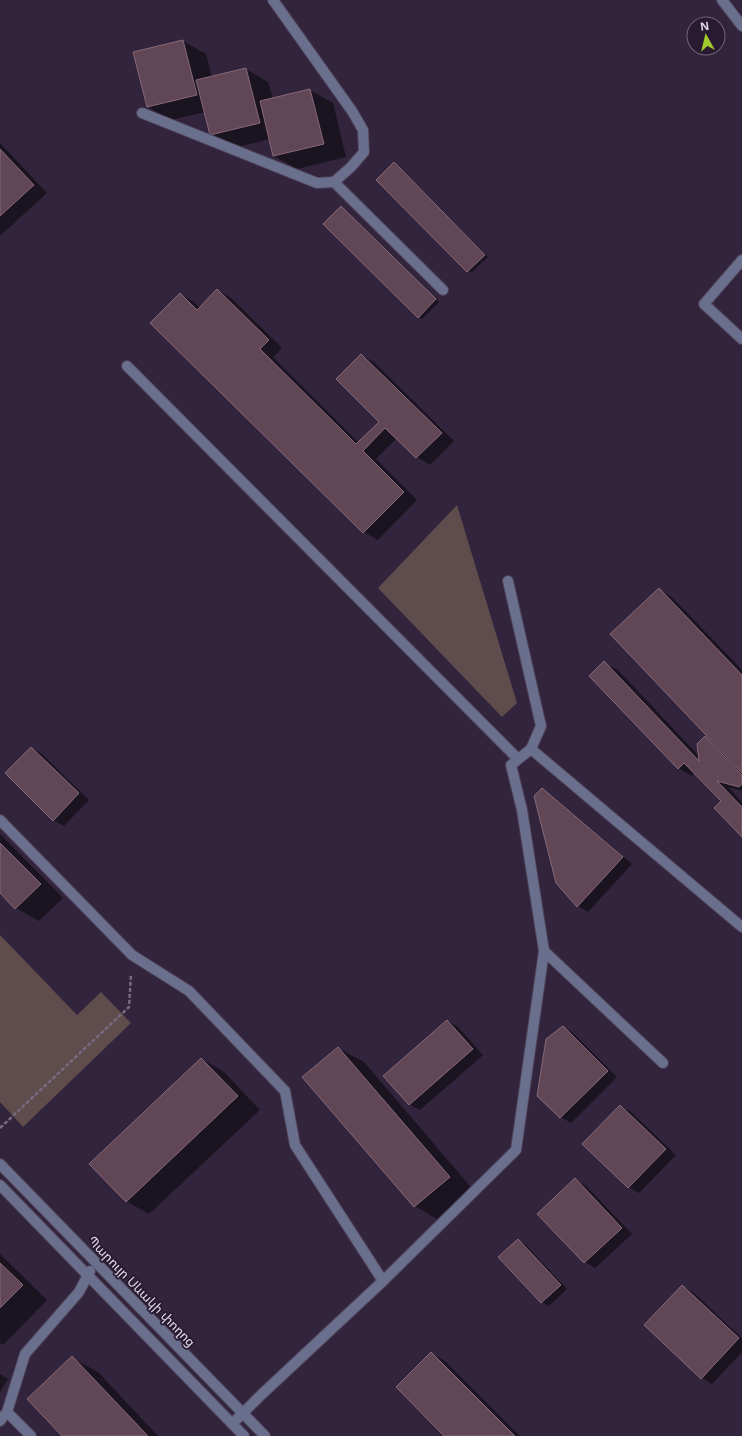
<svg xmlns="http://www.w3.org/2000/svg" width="742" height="1436" viewBox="0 0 742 1436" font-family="Georgia,'Noto Sans Armenian',serif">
  <rect width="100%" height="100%" fill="#32243c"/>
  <!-- green -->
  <path fill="#5f4c4c" d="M457 505 517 703 502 717 378 588Z
    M0 935 77 1015 101 992 131 1023 23 1127 0 1102Z"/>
  <!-- shadow -->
  <path fill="#0007" d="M183 41 206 54 212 77 246 69 268 82 273 99 310 90 333 103 346 157 297 169 274 156 270 139 234 148 211 135 205 112 171 120 148 107 135 53Z
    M0 143 47 193 0 236Z
    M397 165 488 257 471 273 378 180Z
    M341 207 439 302 422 319 419 317Z
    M217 290 231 298 282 348 273 357 359 443 380 422 362 355 375 363 454 441 430 465 417 457 397 438 376 459 417 500 378 540 364 532 152 323 180 294 194 302 200 308Z
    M659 589 672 597 742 670V791L728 787 742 802V836L722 801 695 773 692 776 678 768 604 663 618 670 699 756 705 737 713 742Z
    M32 748 42 754 89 800 64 826 53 820Z
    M542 790 552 796 632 864 588 912 578 906Z
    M0 834 63 898 39 921 16 908 0 892Z
    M448 1021 458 1027 483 1055 420 1110 409 1104Z
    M563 1027 573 1033 617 1077 571 1123 561 1117Z
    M338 1048 364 1062 475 1192 440 1221 415 1206Z
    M202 1059 224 1072 260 1110 149 1214 126 1201Z
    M620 1106 631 1112 676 1155 639 1193 629 1187 583 1144Z
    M576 1180 586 1186 632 1234 595 1268 585 1262Z
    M518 1240 525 1244 567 1289 549 1306 542 1302 500 1257Z
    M0 1254 47 1300 3 1345 0 1343Z
    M682 1286 693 1292 742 1338V1352L712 1384 702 1378Z
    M431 1353 445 1361 520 1436H446Z
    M72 1358 98 1372 158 1436H63Z
    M0 1374 8 1379 0 1392Z"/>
  <!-- building -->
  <path fill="#614755" stroke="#88697a" d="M183 40 197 95 147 107 133 52Z
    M246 68 260 123 210 135 196 80Z
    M310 89 324 144 273 156 260 101Z
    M0 149 34 185 0 216Z
    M394 162 485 255 467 272 376 180Z
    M341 206 436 299 418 318 323 224Z
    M217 289 269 340 260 349 356 444 379 422 336 379 361 354 442 433 416 458 385 428 363 451 404 492 363 533 150 323 180 293 197 310Z
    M659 588 742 675V773L610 634Z
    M604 661 699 761 697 744 705 736 742 775V784L739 787 717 781 742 807V837L714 808 721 801 684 763 678 769 589 676Z
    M31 747 79 793 53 821 5 773Z
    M542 788 623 857 577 907 556 883 534 796Z
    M0 843 41 884 15 909 0 893Z
    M447 1020 473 1049 409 1105 383 1076Z
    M563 1026 608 1071 560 1118 537 1096 546 1039Z
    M338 1047 450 1177 414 1207 302 1077Z
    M201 1058 238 1096 126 1202 89 1164Z
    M620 1105 666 1149 628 1188 582 1144Z
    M575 1178 622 1228 584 1263 537 1214Z
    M518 1239 561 1285 541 1303 498 1257Z
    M0 1263 23 1285 0 1308Z
    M682 1285 739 1338 701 1379 644 1325Z
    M431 1352 515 1436H444L396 1387Z
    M72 1356 148 1436H62L27 1399Z"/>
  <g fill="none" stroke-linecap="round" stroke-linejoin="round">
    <!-- minor casing -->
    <g stroke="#4e4157" stroke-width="12">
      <path id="minor" d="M722 0 742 26
        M142 113 317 183 334 182 351 167 364 152 363 130 352 111 273 0
        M334 182 443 290
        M742 260 704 304 742 339
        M127 366 518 759
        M531 749 742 927
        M0 820 132 955 189 991 285 1091 295 1145 383 1281
        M544 951 663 1063
        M0 1164 265 1436
        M0 1185 244 1436
        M7 1412 31 1436
        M0 1421 7 1412 25 1354 79 1292 90 1271
        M232 1424 261 1395 383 1281 516 1150 544 951 522 810 511 765 531 749 541 726 508 581"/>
    </g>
    <!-- path -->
    <path stroke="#776b80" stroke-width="2.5" stroke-dasharray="4 2" stroke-linecap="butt" d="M0 1128 129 1007 131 974"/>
    <!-- minor -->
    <use href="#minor" stroke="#696f8c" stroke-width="10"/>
  </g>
  <g text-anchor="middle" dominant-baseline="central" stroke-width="3.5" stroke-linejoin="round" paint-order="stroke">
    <!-- street labels -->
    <g font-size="13" fill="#e1d8e7" stroke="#281a31">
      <text transform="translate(142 1291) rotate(46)">Պարույր Սևակի փողոց</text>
    </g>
  </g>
  <!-- north arrow -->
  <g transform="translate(706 36) rotate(352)"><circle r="19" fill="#281a31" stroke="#72667a"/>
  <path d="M0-3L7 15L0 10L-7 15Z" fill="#a0c92b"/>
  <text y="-6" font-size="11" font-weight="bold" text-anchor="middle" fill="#e1d8e7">N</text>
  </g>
</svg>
